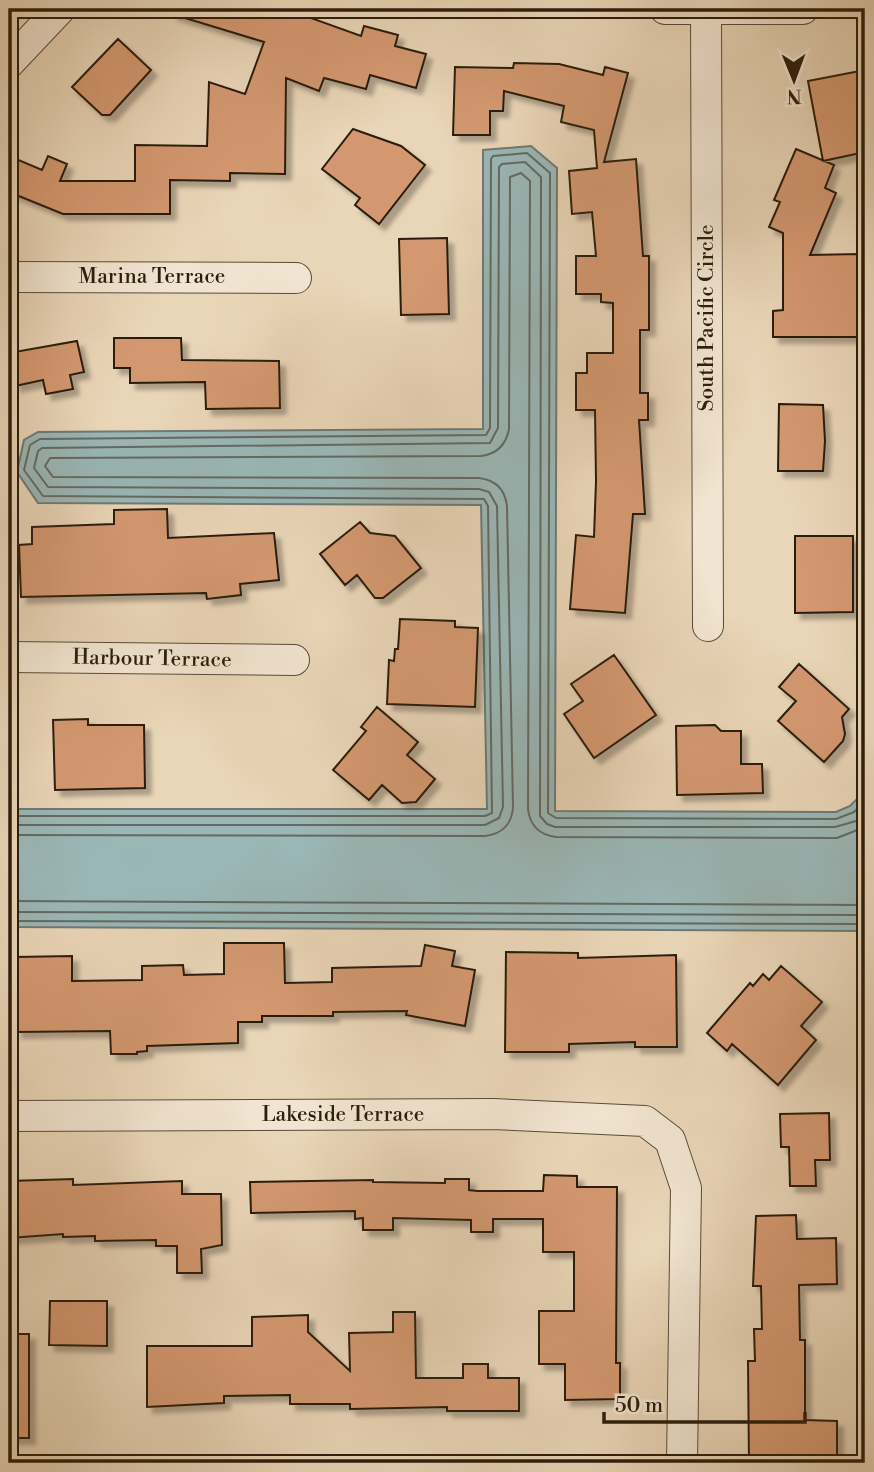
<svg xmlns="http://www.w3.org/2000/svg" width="874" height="1472" viewBox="0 0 874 1472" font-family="'Libre Bodoni',serif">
  <defs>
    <filter id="shadow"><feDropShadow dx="6" dy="6" stdDeviation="2" flood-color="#0004"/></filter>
  </defs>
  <rect width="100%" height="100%" fill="#e9d5b7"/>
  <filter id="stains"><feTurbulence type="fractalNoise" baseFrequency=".00286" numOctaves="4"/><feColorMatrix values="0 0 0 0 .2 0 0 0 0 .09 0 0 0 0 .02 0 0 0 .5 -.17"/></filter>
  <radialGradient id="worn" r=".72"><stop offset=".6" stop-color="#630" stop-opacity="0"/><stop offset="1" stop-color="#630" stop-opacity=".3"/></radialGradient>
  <!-- water -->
  <path fill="#9ab7b7" stroke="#6e7a73" stroke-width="2" d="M531 146 557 168 555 811 836 812 850 806 860 796 865 246V1463L864 931 9 927V809H487L481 505 38 503 17 472 24 440 38 432 483 429V150Z"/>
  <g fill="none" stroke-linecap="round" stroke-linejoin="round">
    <!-- shore -->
    <path stroke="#626a62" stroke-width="2" d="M9 816H485L492 813 488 506 484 499 43 496 24 470 30 445 40 439 486 435 490 428 491 159 493 156 527 153 550 173 548 813 556 818 836 819 854 812 865 801
      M9 825H485L499 818 503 807 497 506 489 492 479 489 48 487 34 468 38 451 42 448 490 443 498 428 499 167 502 164 525 162 541 177 540 816 547 824 555 827H835L856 821 865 813
      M9 835 485 836C502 834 512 824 513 807L507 506C505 489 495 480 479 478L53 477 45 466 50 458 481 456C497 454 506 445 509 429L510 177 521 173 530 181 528 809C530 826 540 835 556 837L837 838 865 827
      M9 901 865 905
      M9 912 865 915
      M9 921 865 924"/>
  </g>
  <!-- building -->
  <path fill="#d3986f" stroke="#2b1e0c" stroke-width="2" filter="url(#shadow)" d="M173 9H311L308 17 361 36 364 26 398 35 395 46 426 54 416 88 370 75 366 89 324 78 319 91 286 78 285 174 230 173V181L170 180V214H63L9 192V156L42 170 48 156 67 164 60 181H135V145L207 146 209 82 245 94 264 42 172 14Z
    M118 39 151 70 110 115H102L72 87Z
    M514 63 559 64 603 75 605 67 628 73 604 162 636 159 643 256H649V330H640V393H648V420H639L645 514H633L625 613 570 609 576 535 594 537 596 481 595 410H576V373H587V353H613V303L601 302V294H576V256H596L592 212 572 214 569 171 597 168 594 130 561 122 564 106 504 91 503 111H490V135H453L455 67 513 68Z
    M865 70V152L823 161 808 81Z
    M353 129 401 146 425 165 379 224 355 205 360 198 322 169Z
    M796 149 834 165 825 188 836 193 810 255 859 254V337H773V311L783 310V233L769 227 780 202 774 200Z
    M447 238 449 314 401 315 399 239Z
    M114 338H181L182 360 279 361 280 408 206 409 205 382 130 383V368H114Z
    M77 341 84 372 70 375 73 389 46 394 43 380 15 386 9 353Z
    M779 404 823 405 825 441 823 471H778Z
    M167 509 168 538 274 533 279 580 240 584 241 595 207 599 206 593 21 597 19 545 32 544V527L114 524V510Z
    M360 522 370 533 395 536 421 568 383 598H375L357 575 345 585 320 554Z
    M795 536H853V612L795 613Z
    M400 619 455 621V627L478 628 475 707 387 704 389 660 394 661 395 649H398Z
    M614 655 656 715 594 758 564 714 583 701 571 684Z
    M799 664 849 709 842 717 845 734 843 741 824 762 778 721 796 701 779 687Z
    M377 707 418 742 407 755 435 779 416 802 402 803 382 785 369 800 333 770 366 731 361 727Z
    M88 719V725H144L145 788 55 790 53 720Z
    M715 725 721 731H741V764H762L763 793 677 795 676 726Z
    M224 943H284L285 983 332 982V968L421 966 425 945 455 951 452 966 475 970 465 1026 406 1015 407 1011 333 1012V1016H262V1022H238V1043L147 1046V1051L137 1052V1054H111L110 1031 16 1032 15 957 72 956V981L142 980V966L183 965 184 975 224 974Z
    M506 952 578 953V958L676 955 677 1047H635V1042L569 1044V1052H505Z
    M781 966 822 1002 801 1026 816 1040 778 1085 732 1044 727 1051 707 1033 750 983 753 986 763 974 769 980Z
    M829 1113 830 1160H815L816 1186H790L789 1147H781L780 1114Z
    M544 1175 577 1176V1187H617L616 1363H620V1399L565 1400V1364H539V1311H574V1252H543V1219H493V1232H471V1220L393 1218V1230H363V1218L355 1219V1211L251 1213 250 1182 373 1180V1182L445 1183V1179H469V1190L477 1191H543Z
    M73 1179V1185L182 1181V1194H221L222 1245 201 1249 202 1273H177V1246H156V1240L95 1241V1236L63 1237V1234L9 1238V1181Z
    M796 1215 797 1239 836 1238 837 1284 799 1285 800 1340H805V1420L837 1421V1463H749L748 1361H755L754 1329H762L761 1286H753L756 1216Z
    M50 1301H107V1346L49 1345Z
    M393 1312H415L416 1378H463V1364H488V1378H519V1411H447V1407L350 1409V1404H290V1395L224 1396V1403L147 1407V1346H252V1317L308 1315V1332L350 1371 349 1333 393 1332Z
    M9 1334H29V1438H9Z"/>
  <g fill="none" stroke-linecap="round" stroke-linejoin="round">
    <!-- minor casing -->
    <g stroke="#5a4c37" stroke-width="32">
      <path id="minor" d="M665 9H803
        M706 10 708 626
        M9 63 60 9
        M9 277 296 278
        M9 657 294 660
        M9 1116 493 1114 645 1121 670 1140 686 1188 682 1463"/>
    </g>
    <!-- minor -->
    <use href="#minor" stroke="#f1e4d0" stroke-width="30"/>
  </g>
  <g text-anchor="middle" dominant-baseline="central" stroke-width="6" stroke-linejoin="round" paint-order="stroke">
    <!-- street labels -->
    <g font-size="21" fill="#2b1e0c" stroke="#f1e4d0">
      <text x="152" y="277">Marina Terrace</text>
      <text transform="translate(707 318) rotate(-90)">South Pacific Circle</text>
      <text transform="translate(152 659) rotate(1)">Harbour Terrace</text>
      <text x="343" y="1115">Lakeside Terrace</text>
    </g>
  </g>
  <!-- margin -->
  <rect width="874" height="1472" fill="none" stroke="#e9d5b7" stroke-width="35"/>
  <rect x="10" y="10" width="853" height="1451" fill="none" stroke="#2b1e0c" stroke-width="3.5"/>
  <rect x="18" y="18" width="839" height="1437" fill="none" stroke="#2b1e0c" stroke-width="2"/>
  <!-- north arrow -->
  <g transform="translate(794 80) rotate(179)" stroke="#f1e4d0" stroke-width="5" paint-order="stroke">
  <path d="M0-5L12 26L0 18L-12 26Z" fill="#2b1e0c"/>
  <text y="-10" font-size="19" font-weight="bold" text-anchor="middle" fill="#2b1e0c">N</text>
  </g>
  <!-- scale -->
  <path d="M604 1412v10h201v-10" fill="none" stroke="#2b1e0c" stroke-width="3.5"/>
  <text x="615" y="1412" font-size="21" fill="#2b1e0c" stroke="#f1e4d0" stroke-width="5" paint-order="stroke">50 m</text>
  <rect width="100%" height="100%" filter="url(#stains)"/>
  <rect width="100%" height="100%" fill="url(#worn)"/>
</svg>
